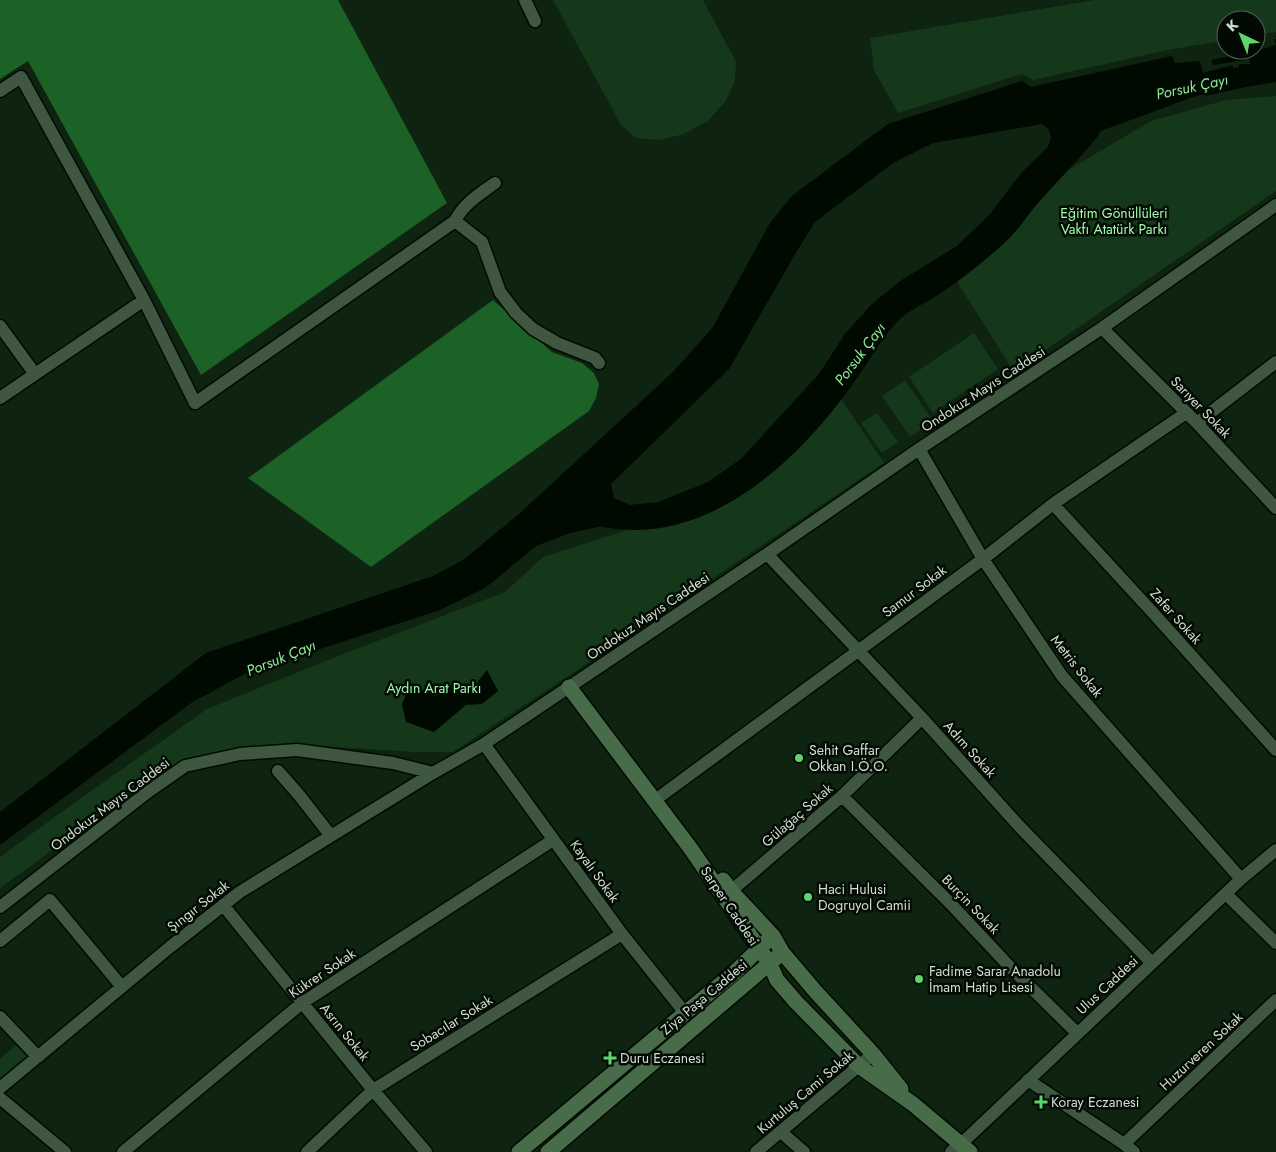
<svg xmlns="http://www.w3.org/2000/svg" width="1276" height="1152" viewBox="0 0 1276 1152" font-family="Jost,sans-serif">
  <rect width="100%" height="100%" fill="#0e2310"/>
  <!-- green -->
  <path fill="#143819" d="M553 0H703L736 62 735 81 725 102 708 121 684 134 660 140 636 138 621 125Z
    M1094 0H1276V32L1256 35V20H1226V40L1168 50 1033 80 1022 74 898 113 874 70 870 38Z
    M1276 96V191L1014 372 956 280 1006 235 1068 170 1151 121 1226 100Z
    M974 333 998 369 933 413 909 377Z
    M905 380 933 421 910 437 882 396Z
    M839 396 884 463 555 685 453 752H412L294 744 163 771 0 888V857L63 811 207 709 338 656 505 592 543 557 624 531 702 513 773 465Z
    M877 413 898 442 882 453 861 423Z
    M16 1045 29 1059 0 1081V1059Z"/>
  <!-- forest -->
  <path fill="#1c6227" d="M0 0H338L447 203 201 375 28 61 0 79Z
    M493 300 552 352 582 363 594 373 599 384 596 398 589 411 371 567 248 478Z"/>
  <!-- water -->
  <path fill="#000a00" fill-rule="evenodd" d="M1274 39H1276V82L1244 87 1238 76 1239 64H1250V59L1214 65 1211 60 1252 52 1276 45Z
    M1172 56 1175 63 1200 61 1203 73 1233 65V77L1238 86 1193 97 1098 132 1057 162 1025 194 1003 226 970 255 892 304 865 331 832 382 756 464 726 487 684 509 570 533 536 546 485 588 440 610 246 673 191 703 0 845V812L206 653 433 576 463 560 519 514 673 372 713 327 770 223 792 196 888 124 1022 81 1031 87ZM1042 124 1049 130 1051 137 1048 147 1022 172 990 214 957 246 900 281 871 305 845 334 819 374 741 459 708 482 658 502 630 505 614 498 611 484 729 369 794 256 815 222 893 163 933 143Z
    M487 670 498 691 482 704 466 705 434 732 406 722 402 704 406 695 417 689 436 695 450 687 469 693Z"/>
  <g fill="none" stroke-linecap="round" stroke-linejoin="round">
    <!-- river -->
    <path stroke="#000a00" stroke-width="21" d="M1206 85 1276 70
      M606 517C706 535 791 452 845 377 860 356 872 332 891 313 901 303 914 297 926 290 942 280 957 269 972 257 984 247 998 236 1008 224 1017 214 1023 203 1032 194 1051 172 1072 152 1090 129"/>
    <!-- minor casing -->
    <g stroke="#000c00" stroke-width="15">
      <path id="minor" d="M525 0 535 21
        M0 91 21 77 144 300 195 403 455 221C464 203 480 194 495 183
        M455 221 482 242 500 292 516 313 533 329 557 343 595 358 599 363
        M0 326 35 374
        M1102 328 1197 423 1276 508
        M0 398 144 300
        M1197 423 1276 362
        M919 449 983 559 1062 676 1241 879
        M1053 504 1155 615 1276 750
        M767 554 922 718 1019 826 1152 963
        M484 744 622 934 685 1013
        M278 771 299 795 331 836
        M662 795 983 559 1053 504 1186 413
        M842 796 949 902 1010 967 1077 1033
        M731 891 842 796 922 718
        M1226 894 1276 943
        M223 905 373 1090 426 1152
        M0 907 149 791 185 766 240 754 297 750 393 763 433 773
        M0 941 50 900 122 987
        M0 1017 38 1057
        M1028 1080 1124 1144 1134 1152
        M0 1088 170 947 240 892 433 773 484 744 575 683 767 554 919 449 1102 328 1276 205
        M0 1098 65 1152
        M781 1132 804 1152
        M1124 1144 1276 1000
        M123 1152 302 1003 553 840
        M307 1152 373 1090 622 934
        M756 1152 873 1054
        M951 1152 961 1144 1241 879 1276 850"/>
    </g>
    <!-- secondary casing -->
    <g stroke="#000c00" stroke-width="18">
      <path id="secondary" d="M569 687 691 849 770 964 777 980 796 1002 859 1066 913 1104 970 1152
        M723 880 731 891 773 936 782 952 816 992 873 1054 901 1089
        M519 1152 685 1013 734 973 766 942
        M548 1152 777 957"/>
    </g>
    <!-- minor -->
    <use href="#minor" stroke="#3f5740" stroke-width="12"/>
    <!-- secondary -->
    <use href="#secondary" stroke="#486b4a" stroke-width="15"/>
  </g>
  <!-- markers -->
  <g fill="#5dd56c" stroke="#030a04" stroke-width="2">
    <circle cx="799" cy="758" r="5"/>
    <circle cx="808" cy="897" r="5"/>
    <circle cx="919" cy="979" r="5"/>
    <path d="M607.5 1050.5h5v5h5v5h-5v5h-5v-5h-5v-5h5z"/>
    <path d="M1038.5 1094.5h5v5h5v5h-5v5h-5v-5h-5v-5h5z"/>
  </g>
  <g text-anchor="middle" dominant-baseline="central" stroke-width="5" stroke-linejoin="round" paint-order="stroke">
    <!-- park labels -->
    <g font-size="14" fill="#9ffba6" stroke="#030a04">
      <text x="1114" y="213">Eğitim Gönüllüleri<tspan x="1114" dy="16">Vakfı Atatürk Parkı</tspan></text>
      <text x="434" y="688">Aydın Arat Parkı</text>
    </g>
    <!-- street labels -->
    <g font-size="14" fill="#d1dfd1" stroke="#030a04">
      <text transform="translate(983 389) rotate(-33)">Ondokuz Mayıs Caddesi</text>
      <text transform="translate(1201 407) rotate(46)">Sarıyer Sokak</text>
      <text transform="translate(914 591) rotate(-37)">Samur Sokak</text>
      <text transform="translate(648 616) rotate(-34)">Ondokuz Mayıs Caddesi</text>
      <text transform="translate(1176 616) rotate(48)">Zafer Sokak</text>
      <text transform="translate(1077 666) rotate(52)">Metris Sokak</text>
      <text transform="translate(970 749) rotate(48)">Adım Sokak</text>
      <text transform="translate(110 804) rotate(-37)">Ondokuz Mayıs Caddesi</text>
      <text transform="translate(797 815) rotate(-41)">Gülağaç Sokak</text>
      <text transform="translate(595 871) rotate(54)">Kayalı Sokak</text>
      <text transform="translate(971 904) rotate(46)">Burçin Sokak</text>
      <text transform="translate(198 906) rotate(-38)">Şıngır Sokak</text>
      <text transform="translate(730 906) rotate(56)">Sarper Caddesi</text>
      <text transform="translate(322 973) rotate(-34)">Kükrer Sokak</text>
      <text transform="translate(1107 985) rotate(-43)">Ulus Caddesi</text>
      <text transform="translate(704 997) rotate(-40)">Ziya Paşa Caddesi</text>
      <text transform="translate(451 1023) rotate(-32)">Sobacılar Sokak</text>
      <text transform="translate(345 1032) rotate(51)">Asrın Sokak</text>
      <text transform="translate(1201 1051) rotate(-43)">Huzurveren Sokak</text>
      <text transform="translate(805 1092) rotate(-40)">Kurtuluş Cami Sokak</text>
    </g>
    <!-- poi labels -->
    <g font-size="14" fill="#d1dfd1" stroke="#030a04" text-anchor="start">
      <text x="809" y="750">Sehit Gaffar<tspan x="809" dy="16">Okkan I.Ö.O.</tspan></text>
      <text x="818" y="889">Haci Hulusi<tspan x="818" dy="16">Dogruyol Camii</tspan></text>
      <text x="929" y="971">Fadime Sarar Anadolu<tspan x="929" dy="16">İmam Hatip Lisesi</tspan></text>
      <text x="620" y="1058">Duru Eczanesi</text>
      <text x="1051" y="1102">Koray Eczanesi</text>
    </g>
    <!-- water labels -->
    <g font-size="15" font-style="italic" fill="#8feb97" stroke="#030a04">
      <text transform="translate(1192 87) rotate(-12)">Porsuk Çayı</text>
      <text transform="translate(860 354) rotate(-53)">Porsuk Çayı</text>
      <text transform="translate(281 658) rotate(-22)">Porsuk Çayı</text>
    </g>
  </g>
  <!-- north arrow -->
  <g transform="translate(1241 35) rotate(317)"><circle r="24" fill="#030a04" stroke="#555f56"/>
  <path d="M0-4L9 19L0 12L-9 19Z" fill="#5dd56c"/>
  <text y="-8" font-size="14" font-weight="bold" text-anchor="middle" fill="#d1dfd1">K</text>
  </g>
</svg>
